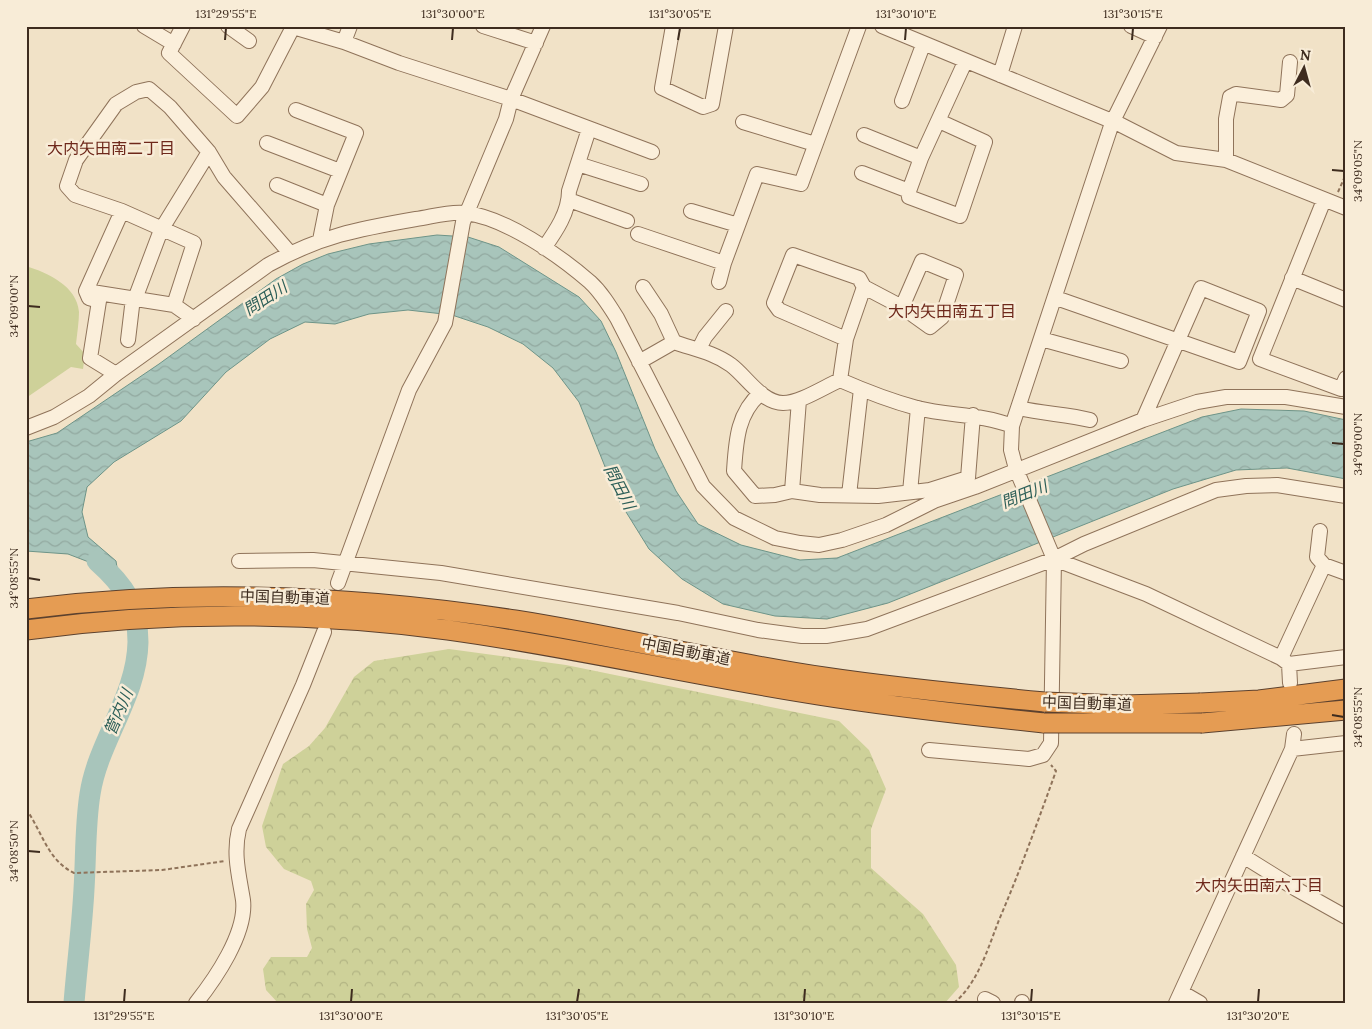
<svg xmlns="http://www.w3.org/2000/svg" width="1372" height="1029" viewBox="0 0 1372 1029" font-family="Lora,'Noto Sans JP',serif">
  <defs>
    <pattern id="forest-crowns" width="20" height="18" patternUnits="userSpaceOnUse" patternTransform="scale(1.25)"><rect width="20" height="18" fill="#ced199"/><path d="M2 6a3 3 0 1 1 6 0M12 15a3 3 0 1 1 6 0" fill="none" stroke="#b2b483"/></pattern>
    <pattern id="water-waves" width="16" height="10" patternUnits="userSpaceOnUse" patternTransform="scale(1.25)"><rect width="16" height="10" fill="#a8c5bb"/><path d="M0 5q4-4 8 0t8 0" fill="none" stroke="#92a9a0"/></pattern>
  </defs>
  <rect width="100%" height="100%" fill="#f1e2c7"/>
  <!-- forest -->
  <path fill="url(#forest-crowns)" d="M449 649 566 665 839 721 869 750 886 789 871 829V868L923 914 956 965 959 987 945 1003H278L266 990 263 969 271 957H307L312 948 307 929 306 904 314 890 311 881 284 869 266 847 262 826 283 764 309 746 325 728 354 677 374 661Z"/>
  <!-- garden -->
  <path fill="#ced199" d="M26 266C48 273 77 286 79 312 79 322 77 334 76 344L85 354 83 369 71 367 26 398Z"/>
  <!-- water -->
  <path fill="url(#water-waves)" stroke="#6e9488" d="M437 235 468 237 499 247 579 297 601 321 616 352 655 449 676 491 698 524 741 545 800 560 837 558 1202 417 1241 409 1304 411 1346 420V479L1287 468 1236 470 1173 489 888 603 827 619 775 616 723 604 682 579 649 549 618 499 579 402 553 368 523 344 488 327 452 315 408 310 369 314 335 324 305 322 270 339 226 372 181 421 114 462 87 487 82 512 88 537 116 561 119 580 94 564 68 554 26 551V442L57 433 159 364 276 279 303 264 328 254 369 244Z"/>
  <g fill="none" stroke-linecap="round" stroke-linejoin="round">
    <!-- river -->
    <path stroke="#a8c5bb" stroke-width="21" d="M74 1003C77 965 82 927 84 889 86 858 85 825 90 794 98 741 137 697 138 642 138 605 124 585 97 561"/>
    <!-- minor casing -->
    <g stroke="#8f735a" stroke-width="16">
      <path id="minor" d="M144 26 174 44
        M183 26 169 53 237 116 262 87 293 27 344 42 399 63 511 99 652 152
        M228 26 249 41
        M483 26 536 43
        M673 26 662 88 703 107 712 104 726 26
        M882 26 1119 124 1176 153 1226 160 1346 208
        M1131 26 1155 37
        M1160 26 1112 123 1012 426 1011 450 1016 469 1054 559 1146 594 1281 658 1289 664 1346 657
        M344 42 350 26
        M1000 75 1015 26
        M902 101 923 45
        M296 110 356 133 327 205 320 240
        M939 121 985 142 960 216 909 197V191L921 158 965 62
        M743 122 815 144
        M864 135 921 158
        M267 143 340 171
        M1226 160V119L1230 97 1236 94 1281 100 1287 95 1290 62
        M578 164 641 184
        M862 173 909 191
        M277 185 327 205
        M569 200 627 221
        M1324 200 1260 359 1341 389 1346 378
        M691 211 738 225
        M638 234 724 263 757 174 801 184 859 26
        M544 248C556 231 569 212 569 191L589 129
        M1292 278 1346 300
        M719 282 724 263
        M643 287 661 314 674 342C693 349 713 352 731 365 746 376 762 403 783 403 800 403 824 387 840 380 865 391 891 401 917 408 949 416 981 414 1012 426
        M92 292 174 305 194 319
        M1056 298 1239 362 1259 311 1201 288 1143 420
        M135 299 161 230 209 152
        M174 305 194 243 122 211 75 195 67 186 76 160 116 104 136 92 149 89 170 107 209 152 224 177 290 253
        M846 339 779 310 774 303 793 255 859 278 864 287
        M1041 339 1121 361
        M128 340 133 298
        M699 349 705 337 726 311
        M639 362 674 342
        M116 374 90 358 99 301 89 298 86 291 122 211
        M840 380 846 339 864 287 902 307 930 327 942 317 956 275 922 261 902 307
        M761 393C737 413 736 442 734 471L755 496 775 495 792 491 820 495 878 496 930 490 968 478 973 415
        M1019 408C1043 414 1067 414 1090 420
        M26 428 54 417 89 396 116 374 268 265C320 236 358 229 416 219 431 217 449 211 465 213 505 217 560 256 590 282 601 292 609 305 617 318L703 486 734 518 775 538 800 543 819 545 842 540 886 525 934 501 975 487 1143 420 1197 402 1226 397H1286L1346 407
        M792 491 799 400
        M910 492 918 408
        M849 495 861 389
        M239 561 313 560 441 573 678 613 758 630 802 636H826L867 629 1054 559 1084 544 1216 490 1246 486 1277 485 1346 496
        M1324 565 1346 573
        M338 583 409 390 445 323 463 222 506 119 511 99 543 26
        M1281 658 1324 565 1317 557 1320 531
        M1289 664 1290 683
        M1292 749 1346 743
        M929 750 1029 759 1043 755 1051 743 1054 559
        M1243 856 1296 889 1346 917
        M1181 992 1200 1003
        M985 999 993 1003
        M196 1003C215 979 247 933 243 900 239 875 233 854 239 829L303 685 324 632
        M1022 1003V1002
        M1176 1003 1292 749 1294 734"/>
    </g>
    <!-- highway casing -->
    <g stroke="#5c412e" stroke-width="21">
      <path id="highway" d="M26 609C190 588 352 595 515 620 618 636 720 662 824 677 897 688 971 695 1045 702
        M26 630C165 611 309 612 448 630 572 647 695 676 819 695 894 707 968 715 1044 723
        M1200 703 1259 700 1346 689
        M1202 723 1346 710"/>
    </g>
    <!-- path -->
    <path stroke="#8f735a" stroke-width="2" stroke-dasharray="4 2.5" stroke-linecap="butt" d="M1338 192 1346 174
      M26 809C42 831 47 860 74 873L162 870 225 861
      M954 1003C978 983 988 948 999 920 1020 871 1038 821 1056 771L1051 765"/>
    <!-- minor -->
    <use href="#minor" stroke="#fbefdb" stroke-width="14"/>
    <!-- highway -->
    <use href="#highway" stroke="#e59c53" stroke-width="19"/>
    <!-- highway-bridge casing -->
    <g stroke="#5c412e" stroke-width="21" stroke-linecap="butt">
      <path id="highway-bridge" d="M1045 702 1122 705 1200 703
        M1044 723H1202"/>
    </g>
    <!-- highway-bridge -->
    <use href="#highway-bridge" stroke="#e59c53" stroke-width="19"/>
  </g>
  <!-- ticks -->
  <path fill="none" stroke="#3e2c1f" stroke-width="2" d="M225 40 226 28M452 40 453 28M678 40 680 28M905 40 906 28M1132 40 1133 28M1332 170 1344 171M28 306 40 307M1332 443 1344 444M28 578 40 580M1332 715 1344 717M28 851 40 852M124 1002 125 989M351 1002 352 989M577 1002 579 989M804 1002 805 989M1031 1002 1032 989M1258 1002 1259 989"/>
  <g text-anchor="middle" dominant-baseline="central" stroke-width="5" stroke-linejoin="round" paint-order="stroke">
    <!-- street labels -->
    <g font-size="15" fill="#3e2c1f" stroke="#f8ecd7">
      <text transform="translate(285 597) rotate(2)">中国自動車道</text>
      <text transform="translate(686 651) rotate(11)">中国自動車道</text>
      <text transform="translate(1087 703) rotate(2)">中国自動車道</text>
    </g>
    <!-- neighbourhood labels -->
    <g font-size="16" fill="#6e281b" stroke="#f8ecd7">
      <text x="111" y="148">大内矢田南二丁目</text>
      <text x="952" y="311">大内矢田南五丁目</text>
      <text x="1259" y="885">大内矢田南六丁目</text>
    </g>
    <!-- water labels -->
    <g font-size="16" font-style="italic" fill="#2d5f58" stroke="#f8ecd7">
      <text transform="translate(265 298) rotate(-33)">問田川</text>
      <text transform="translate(620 487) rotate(63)">問田川</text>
      <text transform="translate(1024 494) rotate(-22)">問田川</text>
      <text transform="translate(118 712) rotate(-67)">管内川</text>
    </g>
  </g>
  <!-- border -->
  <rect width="1372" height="1029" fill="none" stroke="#f8ecd7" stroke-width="55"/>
  <!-- north arrow -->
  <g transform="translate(1304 68) rotate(6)" stroke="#f8ecd7" stroke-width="4" paint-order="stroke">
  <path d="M0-4L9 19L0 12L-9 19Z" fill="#3e2c1f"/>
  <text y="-8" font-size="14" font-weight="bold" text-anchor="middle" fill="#3e2c1f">N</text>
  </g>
  <rect x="28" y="28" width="1316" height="974" fill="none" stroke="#3e2c1f" stroke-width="2"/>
  <g font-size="12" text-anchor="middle" fill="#3e2c1f">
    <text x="226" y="18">131°29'55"E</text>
    <text x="453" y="18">131°30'00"E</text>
    <text x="680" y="18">131°30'05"E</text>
    <text x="906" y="18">131°30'10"E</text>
    <text x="1133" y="18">131°30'15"E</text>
    <text transform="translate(1358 171) rotate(-90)" y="4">34°09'05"N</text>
    <text transform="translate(14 306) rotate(-90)" y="4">34°09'00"N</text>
    <text transform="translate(1358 444) rotate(-90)" y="4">34°09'00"N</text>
    <text transform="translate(14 578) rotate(-90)" y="4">34°08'55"N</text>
    <text transform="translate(1358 717) rotate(-90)" y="4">34°08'55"N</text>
    <text transform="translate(14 851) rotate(-90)" y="4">34°08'50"N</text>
    <text x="124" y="1020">131°29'55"E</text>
    <text x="351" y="1020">131°30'00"E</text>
    <text x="577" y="1020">131°30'05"E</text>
    <text x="804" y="1020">131°30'10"E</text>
    <text x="1031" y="1020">131°30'15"E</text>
    <text x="1258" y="1020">131°30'20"E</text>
  </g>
</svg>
